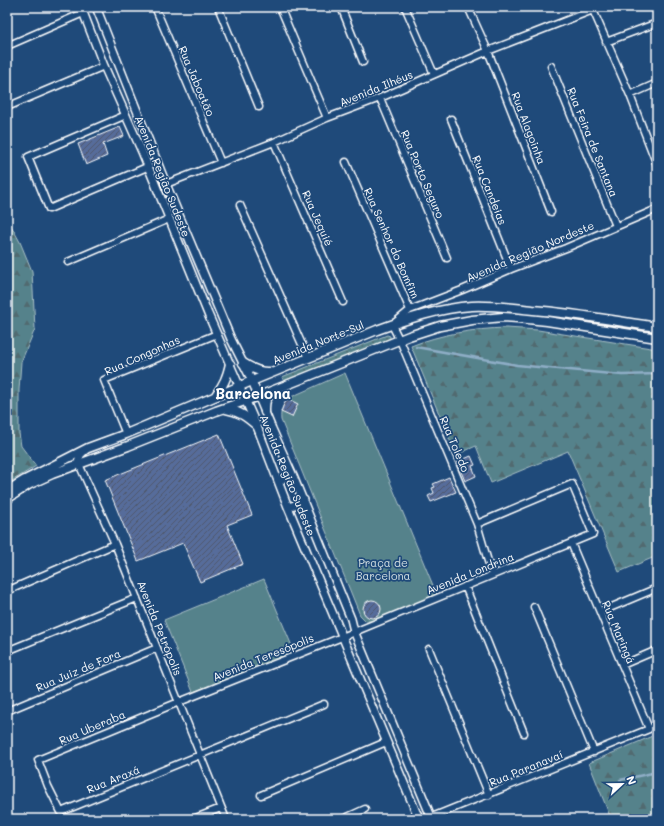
<svg xmlns="http://www.w3.org/2000/svg" width="664" height="826" viewBox="0 0 664 826" font-family="Mali,sans-serif">
  <defs>
    <pattern id="forest-firs" width="22" height="20" patternUnits="userSpaceOnUse"><rect width="22" height="20" fill="#55828b"/><path d="M5 1l3.5 6h-7zM16 11l3.5 6h-7z" fill="#516a6f"/></pattern>
    <pattern id="garden-dots" width="8" height="8" patternUnits="userSpaceOnUse"><rect width="8" height="8" fill="#55828b"/><path d="M2 2h.1M6 6h.1" fill="none" stroke="#516a6f" stroke-width="1.8" stroke-linecap="round"/></pattern>
    <pattern id="building-hatch" width="6" height="6" patternUnits="userSpaceOnUse"><rect width="6" height="6" fill="#576c9b"/><path d="M-1 1l2-2M0 6l6-6M5 7l2-2" fill="none" stroke="#505768"/></pattern>
  </defs>
  <rect width="100%" height="100%" fill="#1f4a7a"/>
  <filter id="ink" filterUnits="userSpaceOnUse"><feTurbulence type="fractalNoise" baseFrequency=".025" numOctaves="2"/><feDisplacementMap in="SourceGraphic" scale="8" xChannelSelector="R" yChannelSelector="G"/><feConvolveMatrix kernelMatrix="1 2 1 2 8 2 1 2 1" color-interpolation-filters="sRGB"/></filter>
  <g filter="url(#ink)">
    <!-- forest -->
    <path fill="url(#forest-firs)" stroke="#aac0c5" d="M7 221 9 222 20 242 32 271 35 329 21 362 19 390V433L21 446 36 466 7 484Z
      M506 328 538 330 657 349V556L619 572 568 451 491 483 476 446 456 455 411 346C441 334 473 329 506 328Z
      M657 734V819H611L589 763Z"/>
    <!-- park -->
    <path fill="#55828b" stroke="#aac0c5" d="M345 373 437 595 373 621H366L360 615 281 420C280 410 283 403 291 397Z
      M264 579 294 651 193 692 164 620Z"/>
    <!-- garden -->
    <path fill="url(#garden-dots)" stroke="#aac0c5" d="M387 335 390 336V338L389 339 284 382 282 377Z"/>
    <g fill="none" stroke-linecap="round" stroke-linejoin="round">
      <!-- stream -->
      <path stroke="#8faec7" stroke-width="2.5" d="M416 347 517 365 622 375 657 374
        M620 780 657 772"/>
    </g>
    <!-- building -->
    <path fill="url(#building-hatch)" stroke="#fff" d="M120 127 124 136 103 144 107 156 86 165 78 144Z
      M288 399 298 404 292 417 281 412 284 404Z
      M219 434 252 515 227 525 243 564 200 582 183 543 138 561 105 480Z
      M471 456 475 465 472 466 476 476 465 481 457 462Z
      M449 477 456 492 431 502 428 496 434 493 432 488 435 487 433 484Z
      M363 609a9 9 0 1 1 18 0a9 9 0 1 1-18 0Z"/>
    <g fill="none" stroke-linecap="round" stroke-linejoin="round">
      <!-- minor casing -->
      <g stroke="#fff" stroke-width="9">
        <path id="minor" d="M155 7 221 163
          M218 7 259 107
          M280 7 327 118
          M341 7 363 62
          M405 7 434 74
          M468 7 488 51 551 212
          M606 42 657 23
          M7 46 83 13
          M551 66 616 226
          M630 95 657 83
          M380 98 447 258
          M7 107 104 66
          M126 115 28 157 49 209 147 167
          M451 119 511 269
          M274 142 343 302
          M346 162 410 310
          M166 184 274 142 327 118 380 98 488 51 593 10 630 95 657 165
          M240 205 308 358
          M68 262 169 219
          M126 434 104 380 217 334
          M86 450 81 455 78 461 79 464 115 544 226 819
          M492 575 477 524 402 345 392 325 410 310 462 290 511 269 566 248 657 209
          M465 586 524 733
          M7 591 115 544
          M534 607 594 752
          M600 612 657 588
          M429 649 489 795
          M7 651 137 598
          M622 665 657 650
          M324 704 61 812 48 786 38 760 179 702 342 637 593 534 572 484 477 524
          M7 711 157 648
          M261 795 386 742
          M417 813 421 818 427 819 649 729 571 543
          M193 819 221 808
          M343 819 365 809"/>
      </g>
      <!-- tertiary casing -->
      <g stroke="#fff" stroke-width="10">
        <path id="tertiary" d="M81 7 104 66 143 154 208 314 258 429 288 507 419 819
          M96 7 166 184 231 339 252 381 272 429 293 476 351 619 354 631 432 819
          M279 482C284 478 287 474 293 476
          M288 507 301 503 304 500"/>
      </g>
      <!-- secondary casing -->
      <g stroke="#fff" stroke-width="11">
        <path id="secondary" d="M243 363C251 368 260 373 270 372
          M216 395C224 384 227 377 230 364
          M226 409C239 411 247 417 256 425
          M265 412C265 403 265 398 273 392
          M7 491 25 480 88 448 126 434 252 381 377 330C407 319 440 308 472 306 492 305 513 308 533 310 574 313 616 321 657 327
          M7 499 30 484 52 474 128 446 216 411 259 396 409 336 440 326 472 320 503 317 518 318 547 321 657 338"/>
      </g>
      <!-- minor -->
      <use href="#minor" stroke="#1f4a7a" stroke-width="6"/>
      <!-- tertiary -->
      <use href="#tertiary" stroke="#1f4a7a" stroke-width="7"/>
      <!-- secondary -->
      <use href="#secondary" stroke="#1f4a7a" stroke-width="8"/>
    </g>
  </g>
  <g text-anchor="middle" dominant-baseline="central" stroke-width="3.5" stroke-linejoin="round" paint-order="stroke">
    <!-- street labels -->
    <g font-size="11" fill="#fff" stroke="#1f4a7a">
      <text transform="translate(197 81) rotate(67)">Rua Jaboatão</text>
      <text transform="translate(376 88) rotate(-22)">Avenida Ilhéus</text>
      <text transform="translate(529 128) rotate(69)">Rua Alagoinha</text>
      <text transform="translate(593 142) rotate(68)">Rua Feira de Santana</text>
      <text transform="translate(423 174) rotate(67)">Rua Porto Seguro</text>
      <text transform="translate(163 176) rotate(68)">Avenida Região Sudeste</text>
      <text transform="translate(490 190) rotate(68)">Rua Candeias</text>
      <text transform="translate(318 218) rotate(66)">Rua Jequié</text>
      <text transform="translate(392 243) rotate(66)">Rua Senhor do Bomfim</text>
      <text transform="translate(530 251) rotate(-23)">Avenida Região Nordeste</text>
      <text transform="translate(318 342) rotate(-22)">Avenida Norte-Sul</text>
      <text transform="translate(142 355) rotate(-24)">Rua Congonhas</text>
      <text transform="translate(455 444) rotate(67)">Rua Toledo</text>
      <text transform="translate(288 475) rotate(68)">Avenida Região Sudeste</text>
      <text transform="translate(470 573) rotate(-22)">Avenida Londrina</text>
      <text transform="translate(160 628) rotate(68)">Avenida Petrópolis</text>
      <text transform="translate(619 632) rotate(67)">Rua Maringá</text>
      <text transform="translate(263 657) rotate(-22)">Avenida Teresópolis</text>
      <text transform="translate(78 670) rotate(-23)">Rua Juiz de Fora</text>
      <text transform="translate(92 727) rotate(-23)">Rua Uberaba</text>
      <text transform="translate(526 768) rotate(-22)">Rua Paranavaí</text>
      <text transform="translate(113 779) rotate(-22)">Rua Araxá</text>
    </g>
    <!-- park labels -->
    <g font-size="11" fill="#d4e0e2" stroke="#1f4a7a">
      <text x="383" y="562">Praça de<tspan x="383" dy="13">Barcelona</tspan></text>
    </g>
    <!-- district labels -->
    <g font-size="15" font-weight="bold" fill="#fff" stroke="#1f4a7a">
      <text x="253" y="393">Barcelona</text>
    </g>
  </g>
  <!-- margin -->
  <rect width="664" height="826" fill="none" stroke="#1f4a7a" stroke-width="24"/>
  <rect x="12" y="12" width="640" height="802" fill="none" stroke="#fff" stroke-width="1.5" filter="url(#ink)"/>
  <!-- north arrow -->
  <g transform="translate(622 784) rotate(68)" stroke="#1f4a7a" stroke-width="3" paint-order="stroke">
  <path d="M0-3L7 15L0 10L-7 15Z" fill="#ffffff"/>
  <text y="-6" font-size="11" font-weight="bold" text-anchor="middle" fill="#ffffff">N</text>
  </g>
</svg>
